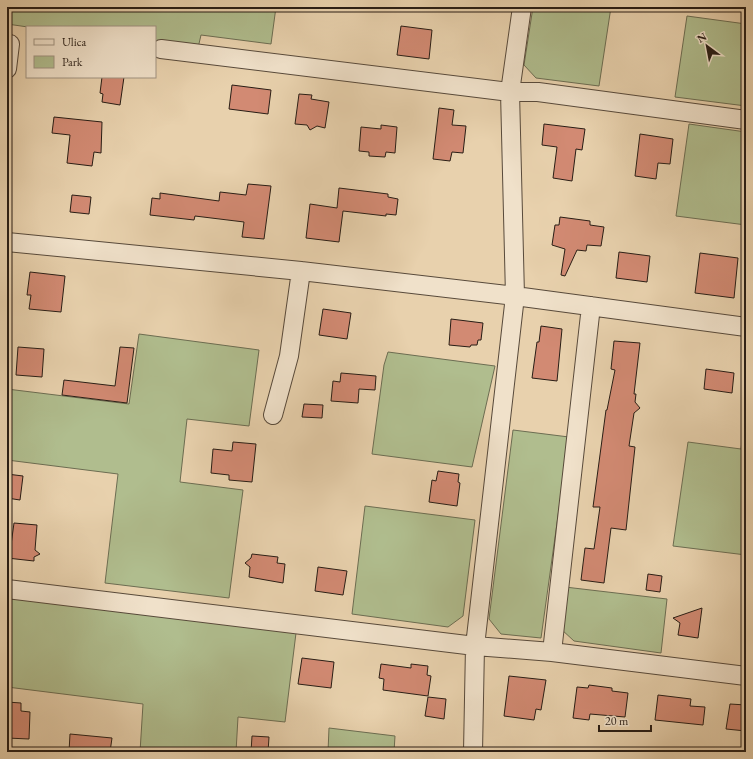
<svg xmlns="http://www.w3.org/2000/svg" width="753" height="759" viewBox="0 0 753 759" font-family="'EB Garamond',serif">
  <rect width="100%" height="100%" fill="#e8d1ad"/>
  <filter id="stains"><feTurbulence type="fractalNoise" baseFrequency=".005" numOctaves="4"/><feColorMatrix values="0 0 0 0 .2 0 0 0 0 .09 0 0 0 0 .02 0 0 0 .5 -.17"/></filter>
  <radialGradient id="worn" r=".72"><stop offset=".6" stop-color="#630" stop-opacity="0"/><stop offset="1" stop-color="#630" stop-opacity=".3"/></radialGradient>
  <!-- green -->
  <path fill="#b0bd8e" stroke="#6c6d52" d="M7 7H276L271 44 201 35 198 48 155 43V27H28L7 24Z
    M533 7H611L599 86 536 78 524 65Z
    M687 16 746 24V106L675 97Z
    M689 124 746 132V225L676 216Z
    M139 334 259 350 249 426 187 419 180 482 243 490 229 598 105 583 118 474 7 460V389L129 404Z
    M388 352 495 366 472 467 372 454 384 365Z
    M746 407V555L673 546 688 442 741 449Z
    M513 430 569 437 541 638 501 634 489 619Z
    M365 506 475 520 463 616 448 627 352 614Z
    M565 587 667 599 661 653 574 641 561 629Z
    M7 596 296 633 285 722 238 717 236 752H140L143 704 7 687Z
    M329 728 395 736 394 752H328Z"/>
  <!-- building -->
  <path fill="#d28a73" stroke="#281d15" d="M401 26 432 30 429 59 397 55Z
    M102 77H124L120 105 102 102 103 94 100 93Z
    M232 85 271 90 268 114 229 109Z
    M299 94 312 95 311 99 329 102 325 128 317 126 310 130 307 125 295 124Z
    M439 108 454 110 452 125 466 126 463 153 452 152 450 161 433 159Z
    M54 117 102 122 101 153 94 152 92 166 67 163 70 135 52 133Z
    M544 124 585 129 582 150 576 149 572 181 553 178 557 147 542 145Z
    M381 125 397 127 395 153 386 152 385 157 369 156V152L359 151 361 127 381 129Z
    M640 134 673 139 670 164 658 163 656 179 635 176Z
    M248 184 271 186 264 239 242 237 244 222 195 216 194 220 150 215 152 198 160 199V193L219 201 220 192 246 195Z
    M339 188 388 194V197L398 199 396 215 386 214V216L343 211 339 242 306 238 310 204 337 208Z
    M72 195 91 197 89 214 70 212Z
    M560 217 590 221V225L604 227 601 246 587 245 586 251 577 250 565 276 561 275 565 249 552 245 555 225H559Z
    M619 252 650 256 647 282 616 278Z
    M700 253 738 258 734 298 695 293Z
    M30 272 65 276 61 312 29 309 31 295H27Z
    M323 309 351 313 347 339 319 335Z
    M451 319 483 323 481 340H478L477 345H471L470 347 449 345Z
    M541 326 562 329 557 381 532 378 537 342H539Z
    M614 341 640 343 634 394H636L635 402 640 408 634 413 629 446 635 447 626 530 611 528 604 583 581 580 585 548 594 549 600 507H593L606 410H607L615 370 611 369Z
    M18 347 44 349 42 377 16 375Z
    M120 347 134 348 127 403 62 395 64 380 115 386Z
    M706 369 734 373 732 393 704 389Z
    M341 373 376 376 375 390 359 389 358 403 331 401 333 381 340 382Z
    M304 404 323 405 322 418 302 417Z
    M233 442 256 444 252 482 229 480V475L211 473 213 449 232 451Z
    M438 471 459 474 458 482 460 483 457 506 429 502 432 480 436 481Z
    M7 474 23 476 20 500 7 498Z
    M14 523 37 525 35 550 40 554 34 557V561L7 558V544L11 545Z
    M252 554 278 557 277 563 285 564 283 583 249 577 250 567 245 563 251 558Z
    M318 567 347 571 343 595 315 591Z
    M648 574 662 576 660 592 646 590Z
    M702 608 698 638 678 635 680 623 673 618Z
    M302 658 334 662 331 688 298 684Z
    M381 664 411 668V664L428 666 427 675 431 676 428 696 383 690 384 679 379 678Z
    M509 676 546 680 541 710 536 709 534 720 504 716Z
    M589 685 612 688V691L628 693 625 717 590 714 589 720 573 718 577 687 588 688Z
    M658 695 691 699 690 706 705 707 703 725 655 720Z
    M428 697 446 699 444 719 425 716Z
    M7 702 21 703V711L30 712 29 739 7 738Z
    M730 704 746 705V731L726 729Z
    M70 734 112 738 110 752H69Z
    M252 736 269 737 268 752H251Z"/>
  <g fill="none" stroke-linecap="round" stroke-linejoin="round">
    <!-- minor casing -->
    <g stroke="#584a3b" stroke-width="20">
      <path id="minor" d="M161 49 510 92H538L746 120
        M7 69 10 44
        M7 242 301 271 515 296 510 92 522 7
        M273 415 289 356 301 271
        M7 589 475 646 552 652 746 676
        M552 652 591 306
        M473 752 475 646 515 296 746 327"/>
    </g>
    <!-- minor -->
    <use href="#minor" stroke="#f0e1ca" stroke-width="18"/>
  </g>
  <!-- margin -->
  <rect width="753" height="759" fill="none" stroke="#e8d1ad" stroke-width="24"/>
  <rect x="8" y="8" width="737" height="743" fill="none" stroke="#281d15" stroke-width="2"/>
  <rect x="12" y="12" width="729" height="735" fill="none" stroke="#281d15"/>
  <!-- legend -->
  <rect x="26" y="26" width="130" height="52" fill="#f0e1ca" stroke="#a09382"/>
  <rect x="34" y="39" width="20" height="6" fill="#f0e1ca" stroke="#a09382"/>
  <text x="62" y="46" font-size="12" fill="#281d15">Ulica</text>
  <rect x="34" y="56" width="20" height="12" fill="#b0bd8e" stroke="#a09382"/>
  <text x="62" y="66" font-size="12" fill="#281d15">Park</text>
  <!-- north arrow -->
  <g transform="translate(707 46) rotate(328)" stroke="#f0e1ca" stroke-width="3" paint-order="stroke">
  <path d="M0-3L7 15L0 10L-7 15Z" fill="#281d15"/>
  <text y="-6" font-size="11" font-weight="bold" text-anchor="middle" fill="#281d15">N</text>
  </g>
  <!-- scale -->
  <path d="M599 725v6h52v-6" fill="none" stroke="#281d15" stroke-width="2"/>
  <text x="605" y="725" font-size="12" fill="#281d15" stroke="#f0e1ca" stroke-width="3" paint-order="stroke">20 m</text>
  <rect width="100%" height="100%" filter="url(#stains)"/>
  <rect width="100%" height="100%" fill="url(#worn)"/>
</svg>
